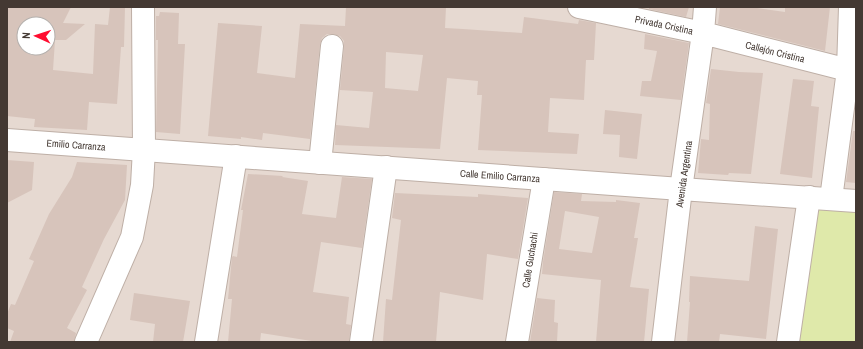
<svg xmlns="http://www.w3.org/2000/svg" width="863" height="349" viewBox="0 0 863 349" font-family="'Archivo Narrow',sans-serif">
  <rect width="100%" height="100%" fill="#f2e9e3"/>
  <!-- residential -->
  <path fill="#e6d9d1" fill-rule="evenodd" d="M7 7H856V342H7ZM24 24H48V48H24Z"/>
  <!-- green -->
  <path fill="#dfe9aa" d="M815 209 856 212V342H799Z"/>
  <!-- building -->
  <path fill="#d7c4bb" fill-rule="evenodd" d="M7 7H71L63 23 85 24 66 40H55L53 70 93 74 95 24 108 25 110 7H125L124 47H121L117 104 89 102 87 130 34 127 35 119 7 116ZM24 24H48V48H24Z
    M346 7H446L445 28 463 29 522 33 524 17 578 24 579 20 596 23 594 60H586L584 100 550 98 548 132 579 134 577 154 478 150 482 95H477L478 81 447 78 440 149 335 145 336 125 369 128 373 92 340 90 344 47V41L340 36 333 34H327L322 38 320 45 310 139 263 133 262 140 241 137V139L208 136 218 23 262 26 257 73 295 78 300 24 345 26ZM386 52 423 55 418 91 385 88Z
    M649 7H689L686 17 649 9Z
    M720 7H750L785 12V7H830L825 51 718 24Z
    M160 12 179 13 178 44H185L180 134 156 132 158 40H156V16H159Z
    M645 34 689 43 681 100 640 96 642 81H651L657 51 644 49Z
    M711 69 739 72 763 73 751 174 729 173 728 175 698 173 701 139 709 140 710 104 706 103Z
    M793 79 814 81 811 106 819 107 812 178 780 174Z
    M605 110 642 114 637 159 619 157 620 135 603 134Z
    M853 131H856V183L846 182Z
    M7 160 34 162 32 190 7 203Z
    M77 162 127 165 125 200 104 239 82 287 87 290 67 328 76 333 74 342H10L14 331 7 328V314L11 304 15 305 34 261 29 259 49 214 72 177Z
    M248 174 283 176 282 177 308 181 302 214 336 218 342 177 372 179 362 248 321 242 313 292 349 297 346 324 351 325 349 342H318L261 333 260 342H228L232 299H228L232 257 233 256 237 257 243 210H241Z
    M554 192 582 194 581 201 616 202V200L640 203 634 238H638L630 287 649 289 644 342H596L601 280 542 274 543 262ZM565 211 599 217 592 253 559 249Z
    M395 193 478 197V194L528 198 518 259 487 254 483 300 440 292 436 342H383L386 299 392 300 401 220 392 218Z
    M755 226 778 229 766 339 720 334 719 342H687L690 302H689L690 276 749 281Z
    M134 293 190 301 183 342H153L155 324 130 320Z
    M537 298 555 300 554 322 558 323 557 342H530Z"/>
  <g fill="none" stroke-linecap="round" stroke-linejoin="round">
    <!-- minor casing -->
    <g stroke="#beafa6" stroke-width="24">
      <path id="minor" d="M579 7 703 33 848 70
        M320 163 332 46
        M681 189 703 33 705 7
        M831 199 848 70 850 7
        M86 342 132 237 142 185 144 149 143 7
        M206 342 236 156
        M361 342 386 167
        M517 342 544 179
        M788 342 809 197"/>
    </g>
    <!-- tertiary casing -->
    <g stroke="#beafa6" stroke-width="24">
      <path id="tertiary" d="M7 140 681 189 856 201
        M663 342 681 189"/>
    </g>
    <!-- minor -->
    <use href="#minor" stroke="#fff" stroke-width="22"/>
    <!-- tertiary -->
    <use href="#tertiary" stroke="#fff" stroke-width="22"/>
  </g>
  <g text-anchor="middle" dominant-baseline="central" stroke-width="3.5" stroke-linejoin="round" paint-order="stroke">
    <!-- street labels -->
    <g font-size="10" fill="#443933" stroke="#fff">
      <text transform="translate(664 25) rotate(12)">Privada Cristina</text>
      <text transform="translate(775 52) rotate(14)">Callejón Cristina</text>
      <text transform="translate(76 145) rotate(4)">Emilio Carranza</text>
      <text transform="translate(684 174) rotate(-82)">Avenida Argentina</text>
      <text transform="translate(500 176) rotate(4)">Calle Emilio Carranza</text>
      <text transform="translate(530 260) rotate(-81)">Calle Guchachi</text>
    </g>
  </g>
  <!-- border -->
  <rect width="863" height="349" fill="none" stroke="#443933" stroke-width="16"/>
  <!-- north arrow -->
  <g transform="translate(36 36) rotate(273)"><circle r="19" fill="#ffffff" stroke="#b4b0ad"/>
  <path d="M0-3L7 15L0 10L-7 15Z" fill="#ff0d30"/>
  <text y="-6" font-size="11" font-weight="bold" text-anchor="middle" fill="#443933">N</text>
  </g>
</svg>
